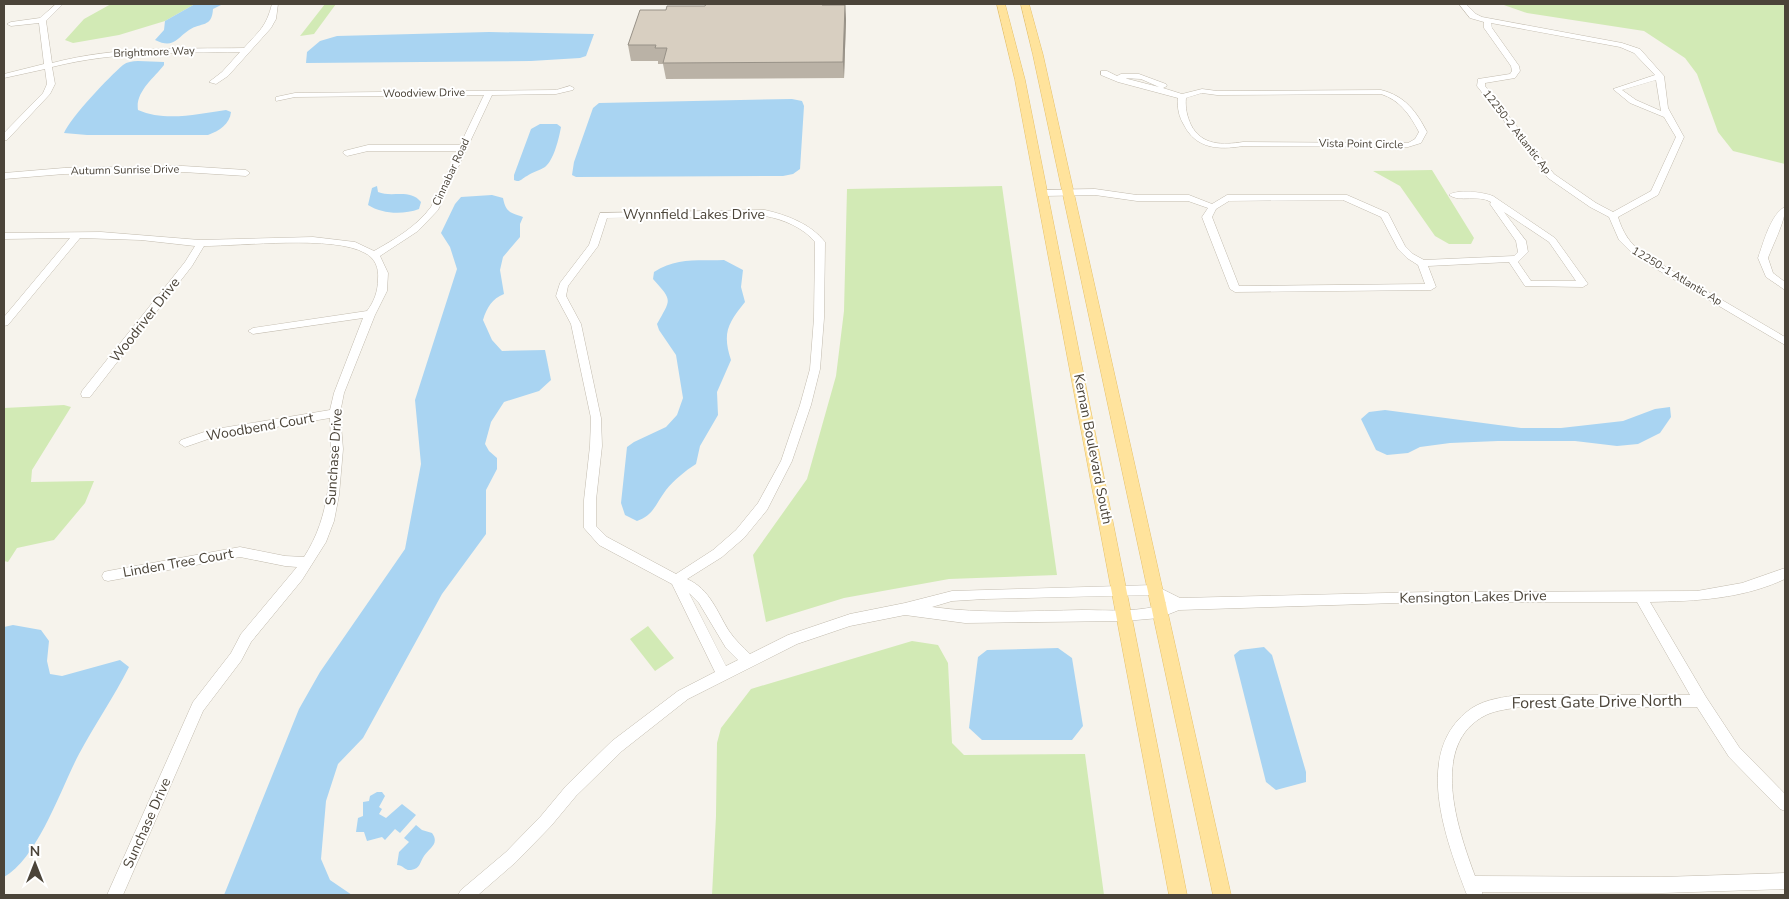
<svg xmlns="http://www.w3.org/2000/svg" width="1789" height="899" viewBox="0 0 1789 899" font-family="'Nunito Sans',sans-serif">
  <rect width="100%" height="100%" fill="#f6f3ec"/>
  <!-- green -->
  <path fill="#d2eab5" d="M111 4H195L165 21 119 35 73 43 65 40 84 19Z
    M325 4H336L314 34 300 36Z
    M1501 4H1785V164L1733 151 1718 132 1697 74 1685 58 1644 31 1527 13Z
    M1432 170 1474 238 1471 244H1449L1435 236 1400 186 1373 171Z
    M1002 186 1057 575 949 579 844 598 766 622 753 555 807 479 836 376 844 311 847 189Z
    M64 405 71 407 32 470 31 482 94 481 85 503 54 540 17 548 8 562 4 561V408Z
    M648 626 674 658 655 671 630 639Z
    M912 641 938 645 948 663 952 743 964 755 1085 754 1104 895H712L716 816 717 743 721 728 751 689Z"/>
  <!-- water -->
  <path fill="#a9d4f2" d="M195 4H223L213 9C212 28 201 22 189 30 176 39 173 49 155 40L164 30 165 21Z
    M489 32 594 34 586 56 580 58 531 61 306 63 307 52 320 41 337 36Z
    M138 61 164 62V65C154 78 135 92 138 110 165 122 198 114 226 110L231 112C230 124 219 131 208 135H87L64 133C71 117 109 77 123 65 127 62 132 61 138 61Z
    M792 99 802 101 804 106 800 169 793 174 783 176 576 177 572 175 574 162 593 108 599 103Z
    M540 124H557L561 127C559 138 554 160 545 167 539 171 532 172 527 176 521 179 520 183 514 180V175L531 129Z
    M377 186 378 192C392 198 410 188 421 202L419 209C403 215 382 214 368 205L372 188Z
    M492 195 503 198C506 213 510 212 523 217L520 224V237L503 257 500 270 504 294C492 299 487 307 483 320L492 340 502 351 545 350 551 380 539 391 504 402 491 422 485 444 489 451 497 458V469L486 490V534L442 594 363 738 338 764 326 801 321 859 330 880 352 895H224L299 709 320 672 405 549 421 464 415 400 457 269 450 247 441 233 455 204 461 197Z
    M724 260 743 270 741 287 745 302C728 323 722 333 731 360L717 392 718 415 700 446 696 464C685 471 674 480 666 490 656 503 654 515 637 521L625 515 621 503 627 447 634 442 666 427 677 415 683 398 676 355 659 330 657 324C671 299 673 301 653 279L654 272C677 257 697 261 724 260Z
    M1670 407 1671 417 1660 433 1638 444 1617 446 1575 441H1498L1450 443 1420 447 1408 453 1387 455 1376 450 1361 419 1369 412 1385 410 1521 428H1561L1623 421 1655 409Z
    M13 625 41 630 49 641 47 661 50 674 62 676 120 660 129 667C114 697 95 724 79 754 61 788 38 858 4 877V627Z
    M1264 647 1272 655 1306 772V782L1276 790 1266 782 1234 655 1240 650Z
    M1058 648 1072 658 1083 726 1072 740H982L969 728 978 657 987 650Z
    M377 792H382L385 796 379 807 382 809 379 814 386 818 402 804 416 815 400 833 395 829 385 840 382 837 367 841 364 832H356L358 818 363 816V802L369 801 370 796Z
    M416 825 422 830 432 833C440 844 429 848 424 856 420 862 420 869 411 870 405 871 403 865 397 865L399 852 409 842 404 838Z"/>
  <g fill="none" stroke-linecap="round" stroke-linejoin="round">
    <!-- minor casing -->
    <g stroke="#c2bbae" stroke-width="1">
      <path id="minor" d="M56 4H63L46 21 52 63C117 46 178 49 244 48 260 30 266 27 272 4H278L276 19 271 28 228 76 216 84 209 82 222 72 240 52C175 53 116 51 52 67L55 84 50 94 7 140H4V133L43 93 47 84 45 69 4 78V74L44 64 39 23 11 26 7 24 11 22 40 18Z
        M1459 4H1466L1476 14 1482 17 1622 43 1640 49 1664 76 1668 108 1684 137 1658 195 1618 217C1623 233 1629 242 1642 253L1785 337V345L1636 257 1619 240 1609 217 1590 207 1548 178 1477 86 1478 79 1510 74 1512 71 1511 66 1484 28V22L1470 18ZM1491 23 1620 47 1634 53 1655 75 1613 89 1630 103 1664 117 1676 137 1651 191 1613 212 1596 203 1554 174 1485 86V83L1515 78 1520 71 1519 66 1492 28ZM1656 80 1661 111 1636 100 1622 90Z
        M1101 71H1107L1117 76 1121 74H1139L1166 84 1167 86 1163 88 1182 94 1202 89 1217 91 1381 90C1405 96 1416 111 1427 132L1421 143 1408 147 1243 146C1219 150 1196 149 1184 125 1179 117 1177 108 1178 98L1118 82 1101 75ZM1123 78 1141 79 1159 87 1124 78ZM1202 93 1217 95 1381 94C1400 100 1410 115 1419 132L1415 139 1408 143 1243 142C1223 145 1202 146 1191 125 1187 116 1185 108 1186 98Z
        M570 86 574 88 573 90 556 94 492 95 438 210 418 231 380 256 388 273 387 291 375 315 344 393 340 413 343 449 339 495 334 521 326 542 302 580 251 642 241 661 203 711 123 895H107L193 702 231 653 241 634 297 567 285 566 240 557 108 581 104 580 102 576 104 572 108 571 240 547 285 556 304 557C331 516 332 466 330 418L211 438 185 447 179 443 181 440 210 430 330 410 334 393 363 318 253 334 248 331 253 328 367 311C374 302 378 291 378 279 379 268 375 258 365 253 334 235 242 246 204 246L192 266 90 397H82L81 394 82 391 185 262 195 246 141 240 80 238 8 325 4 326V317L70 238 4 239V233L101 232 200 240 313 237 355 242 374 251C395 239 416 227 431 207L458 151H368L347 156 343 153 344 151 368 145H460L484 95 295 97 276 101V97L295 93 556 90Z
        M183 166 246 170 250 173 246 176 183 172 64 174 4 179V173L64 168Z
        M1095 189 1137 195H1189L1212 204 1227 195H1347L1388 213 1405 246 1413 254 1424 260 1514 256 1518 252 1516 241 1490 204 1491 202C1478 194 1460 203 1449 195 1457 189 1483 192 1493 196L1555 238 1588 284 1583 287 1525 286 1509 262 1428 266 1436 287 1431 290 1235 292 1230 289 1202 217 1208 208 1188 201H1137L1095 195 1043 196 1039 193 1043 190ZM1343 200 1381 217 1398 249 1407 258 1418 265 1425 284 1239 286 1212 217 1216 209 1229 201ZM1504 212 1549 242 1576 281H1531L1518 262 1528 252 1526 241Z
        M1785 207C1786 220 1773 244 1768 258L1773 273 1785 282V290L1766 277 1758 258C1763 244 1771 213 1785 207Z
        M765 210C787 215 811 224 825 242L824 318 820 369 811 405 792 461 767 510 744 538 722 557 687 579C710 589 717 612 729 631 735 640 743 647 750 654L788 635 850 614 905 603 952 591 1154 585 1180 598 1428 592 1697 591 1742 583 1785 568V579C1742 599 1697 601 1650 602L1706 697 1739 747 1785 794V811L1780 809 1729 757 1697 707H1520C1509 709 1497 710 1486 715 1428 744 1458 830 1475 876L1662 877 1785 873V889L1662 893 1482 892 1483 895H1467C1446 840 1411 750 1472 708 1486 699 1504 697 1520 695H1690L1637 602H1428L1179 610 1159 618 1125 621 965 623 905 615 850 626 797 644 688 699 622 751 576 796 551 826 516 862 478 895H458L461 890 506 852 541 816 566 786 612 741 678 691 715 672 672 584 599 545 584 528V500L590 446 591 418 571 324 556 296 560 283 589 245 600 213ZM765 216C783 219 804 228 815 242L814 318 810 369 800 405 781 461 758 503 736 530 713 550 676 574 607 537 596 526V500L602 446 601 418 581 324 566 296 568 286 598 246 607 218ZM689 593 699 603 726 648 738 660 726 666ZM1152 595 1166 603C1143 613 1107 610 1082 610 1032 611 982 614 932 607L952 601 985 599Z"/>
    </g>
    <!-- major casing -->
    <g stroke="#e6c16a" stroke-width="1">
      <path id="major" d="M997 4H1005L1025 80 1187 895H1169L1015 80Z
        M1021 4H1029L1043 55 1231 895H1213L1033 55Z"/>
    </g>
    <!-- minor -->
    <use href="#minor" fill="#fff" fill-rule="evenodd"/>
    <!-- major -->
    <use href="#major" fill="#ffe39c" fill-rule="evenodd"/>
  </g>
  <!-- wall -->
  <path fill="#bab2a6" d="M706 4H823V5H845L846 20 844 78 666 79 663 64H658V61H631L628 45 666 10 705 6Z"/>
  <!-- shaded-wall -->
  <path fill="#979187" d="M845 5 846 20 844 78 843 62Z"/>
  <!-- building -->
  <path fill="#d8cfc1" stroke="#979187" d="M706 4H822V5H845L843 62 663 63 667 48H655L656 45H628L640 10H666L667 6H705Z"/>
  <g text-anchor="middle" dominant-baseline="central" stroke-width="4" stroke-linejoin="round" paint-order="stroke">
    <!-- far-street labels -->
    <g font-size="11" fill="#4b4439" stroke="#fff">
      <text transform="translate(154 52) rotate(-2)">Brightmore Way</text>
      <text transform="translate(424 93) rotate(-1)">Woodview Drive</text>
      <text transform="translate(1517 132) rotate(52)">12250-2 Atlantic Ap</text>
      <text transform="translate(1361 144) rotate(1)">Vista Point Circle</text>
      <text transform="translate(125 170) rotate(-1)">Autumn Sunrise Drive</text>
      <text transform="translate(451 172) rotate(-65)">Cinnabar Road</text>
      <text transform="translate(1677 276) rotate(31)">12250-1 Atlantic Ap</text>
    </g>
    <!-- street labels -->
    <g font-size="14" fill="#4b4439" stroke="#fff">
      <text x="694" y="214">Wynnfield Lakes Drive</text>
      <text transform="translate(145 320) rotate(-52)">Woodriver Drive</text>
      <text transform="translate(260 427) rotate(-10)">Woodbend Court</text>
      <text transform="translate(1093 449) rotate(79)">Kernan Boulevard South</text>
      <text transform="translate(334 457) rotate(-86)">Sunchase Drive</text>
      <text transform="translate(178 563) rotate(-10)">Linden Tree Court</text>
      <text transform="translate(1473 597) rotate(-1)">Kensington Lakes Drive</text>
      <text transform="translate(147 823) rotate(-66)">Sunchase Drive</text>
    </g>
    <!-- near-street labels -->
    <g font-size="16" fill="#4b4439" stroke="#fff">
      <text transform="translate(1597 702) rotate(-1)">Forest Gate Drive North</text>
    </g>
  </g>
  <!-- border -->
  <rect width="1789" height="899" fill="none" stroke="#4b4439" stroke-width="10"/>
  <!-- north arrow -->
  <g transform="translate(35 864)" stroke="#ffffff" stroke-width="4" paint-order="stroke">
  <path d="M0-4L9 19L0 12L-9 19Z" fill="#4b4439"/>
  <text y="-8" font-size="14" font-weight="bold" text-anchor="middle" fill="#4b4439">N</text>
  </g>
</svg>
